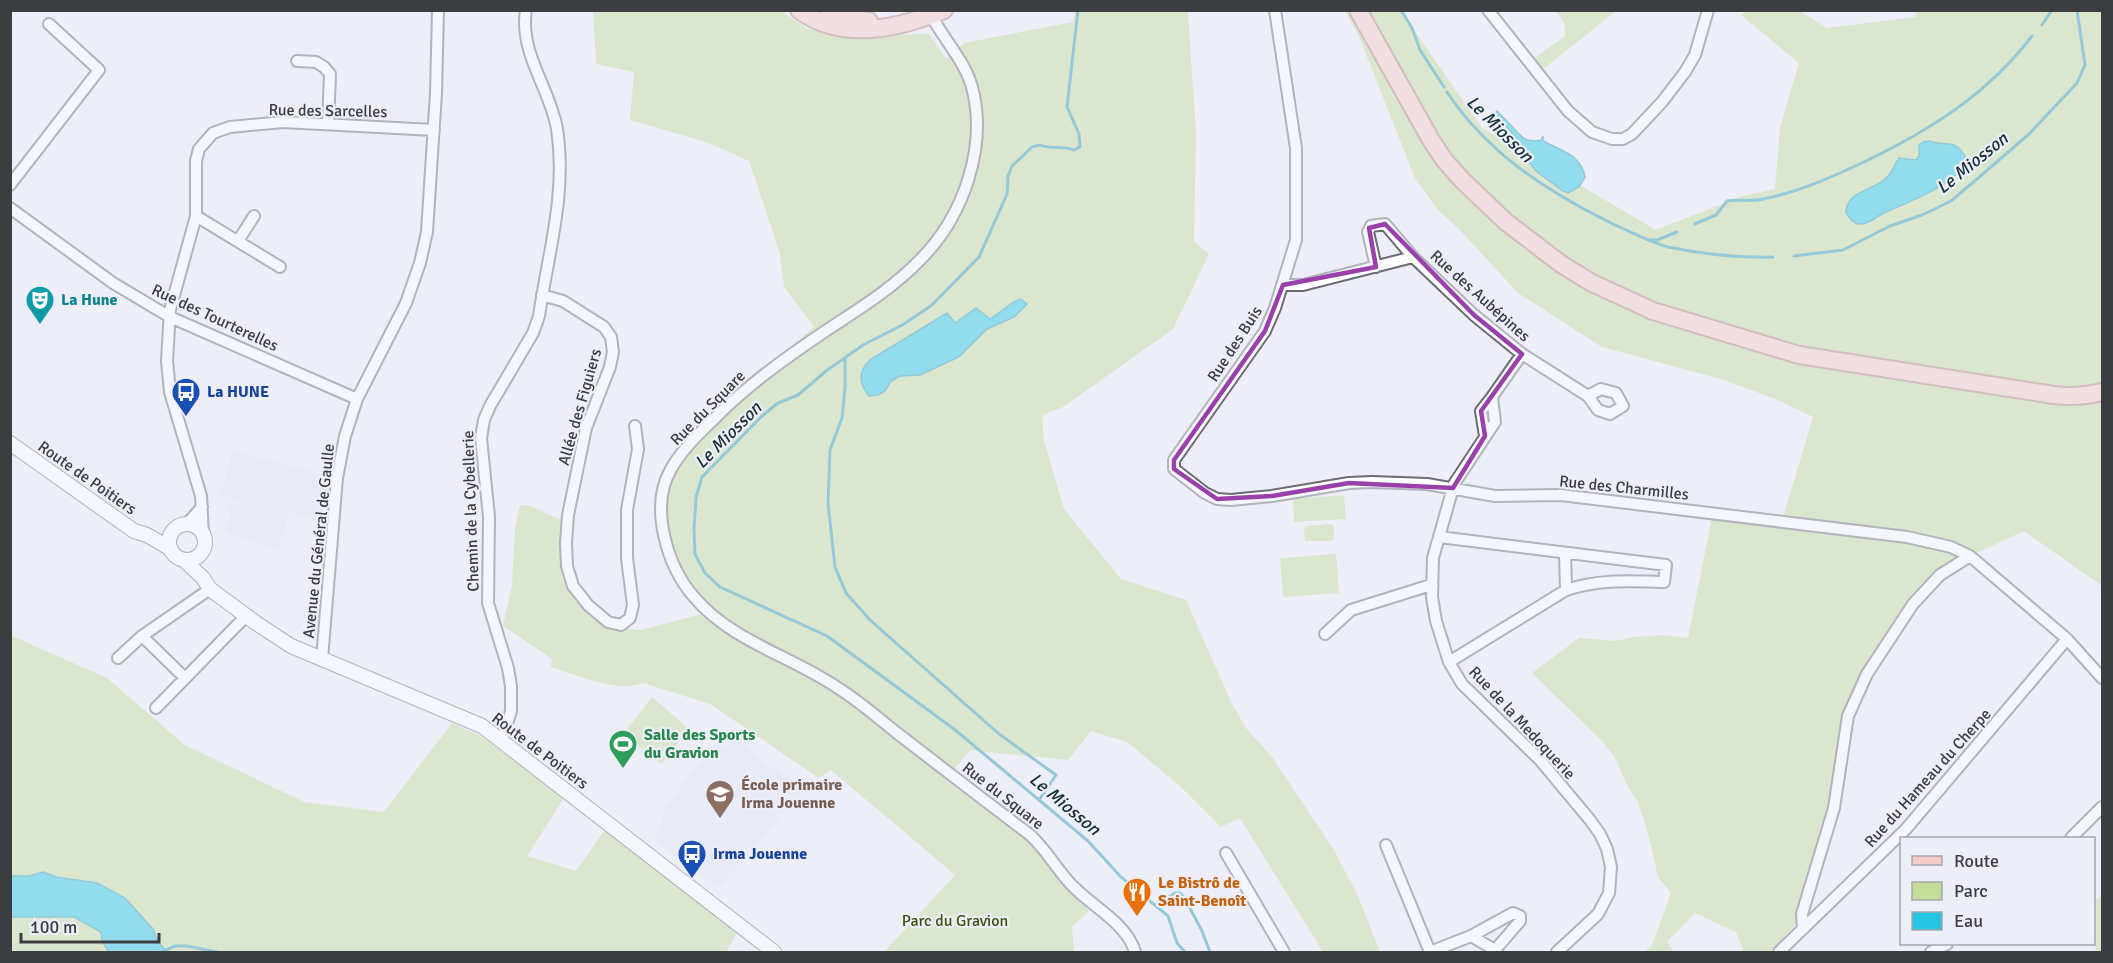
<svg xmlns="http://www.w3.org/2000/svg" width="2113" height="963" viewBox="0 0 2113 963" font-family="Signika,sans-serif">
  <rect width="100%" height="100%" fill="#edeef8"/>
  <!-- built -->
  <path fill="#e2e4f5" d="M233 452 326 475 323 522 289 512 278 549 225 532 231 517 227 508 236 503 238 507 240 501 220 494Z
    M732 737 749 749 748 751 804 789 718 888 653 839 661 828 664 810 714 743 716 745 718 743 725 748Z"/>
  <!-- green -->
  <path fill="#c4dd9b" d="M593 11H781L806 28 838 36 929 34 946 59 964 43 1073 22 1075 11H1188L1196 134 1194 242 1209 254 1173 329 1063 407 1042 415 1044 441 1064 509 1121 579 1186 600 1231 702 1246 728 1272 757 1334 850 1358 896 1380 952H1323L1240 818 1221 827 1180 786 1127 742 1091 731 1068 760 970 750 945 780 1035 846 1060 883 1089 911 1072 927 1074 952H884L955 875 831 770 819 778 710 704 643 683C617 693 577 675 551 667L552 659 503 626 512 585 515 528 520 505 531 506 561 520 562 579 592 617 615 628 641 630 702 614 681 590 665 558 659 539 655 502 664 471 683 443 726 402 814 327 784 287 780 254 749 161 709 143 630 120 634 72 596 64Z
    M1345 11H1401L1482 128 1656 230 1742 196 1775 189 1780 128 1799 63 1741 15 1746 11H1800L1827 28 1915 17 1916 11H2102V586L2024 531 1970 556 1913 604 1848 716 1834 808 1795 925 1770 952H1744L1736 932 1695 913 1667 942 1674 952H1644L1652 945 1671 893 1658 877 1648 833 1638 802 1628 787 1614 756 1602 741 1532 673 1579 638 1615 641 1634 637 1663 635 1688 638 1713 512 1782 521 1813 417 1778 400 1724 380 1602 347 1518 293 1460 230 1437 209 1415 178 1358 34Z
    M1555 11H1616L1542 70 1533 59 1565 36C1566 24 1563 19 1555 11Z
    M1344 495 1346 519 1294 522 1293 499Z
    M1331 524 1334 526V539L1332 541H1305L1304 528 1306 526Z
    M1336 554 1339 593 1283 597 1280 558Z
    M10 635 107 678 185 745 304 802 384 812 452 723 481 736 564 798 527 856 576 871 605 830 737 933 726 952H11Z
    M652 697 689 729 662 764 623 734Z
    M2102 896V952H2095L2096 946 2094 940V901Z"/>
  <!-- water -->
  <path fill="#23c5e0" stroke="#2a9cb0" stroke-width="1.5" d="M1497 111 1523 138C1528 141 1535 141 1541 140L1543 136V141C1559 150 1581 154 1585 177L1579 187 1568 193 1563 191 1536 171 1526 158 1517 139 1495 113Z
    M1930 141C1946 148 1954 136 1966 158 1965 182 1902 204 1882 214 1875 218 1868 224 1861 224 1854 225 1850 218 1846 213 1846 191 1872 191 1885 179 1892 174 1894 165 1899 158L1916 160 1919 156V145L1923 142Z
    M1021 299 1027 304 1014 317 987 329 959 357 920 375 900 376 891 381 885 391 878 395 869 396C858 382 858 371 871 359L947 313 955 323 976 308 990 319 1014 302Z
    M43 872 56 877 97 883 125 898 153 929 158 942 167 952H109L102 941 101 932 74 917H11V876H29Z"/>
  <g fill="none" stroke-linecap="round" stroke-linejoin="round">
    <!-- stream -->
    <path stroke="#2a9cb0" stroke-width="3" d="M1078 10 1067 107 1079 134 1080 147 1074 150C1062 145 1051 150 1040 145L1032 147 1012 166 1008 176 1007 194 979 257 932 305 904 324 863 345 826 371 798 395 778 403 762 416 702 477 696 497 694 529 695 554 705 573 720 587 827 636 954 729 1088 841 1121 877 1168 916 1177 943 1185 952
      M1401 10 1412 28 1420 50 1444 87
      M2042 25 2052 10
      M1447 92C1488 154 1548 192 1613 224 1631 232 1649 242 1668 247 1702 254 1738 258 1773 257
      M1695 224 1716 215 1727 201C1738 199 1751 202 1763 199 1799 192 1832 177 1866 161 1930 130 1988 94 2032 36
      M1650 240H1657L1677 232
      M1794 256 1843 250 1890 226 1922 215 1951 201 1984 173 2029 134 2077 83 2085 65 2077 10
      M845 358V388L842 418 830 450 828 503 835 567 846 593 870 620 999 734 1056 775 1039 800
      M1156 905 1175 893H1180L1184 897 1202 931 1210 952
      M161 952 175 946H187L217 952"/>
    <!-- minor casing -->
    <g stroke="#6b6c75" stroke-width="14">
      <path id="minor" d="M1275 10 1296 148V240L1275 308 1265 331 1174 460V469L1205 493 1217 499 1231 500 1272 496 1349 483 1372 482 1427 484 1495 496 1561 495 1907 537 1951 547 1970 556 2067 639 2102 678
        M1488 10 1568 111 1592 132 1612 139H1623L1632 134 1662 102 1685 72 1695 55 1708 10
        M933 15 935 22C947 43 966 64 972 87 988 147 963 217 920 260 892 289 857 310 824 332 784 359 745 387 712 421 697 435 681 451 671 469 649 507 667 566 694 597 731 641 791 656 838 688 859 701 878 718 897 733 941 767 985 801 1029 834 1045 848 1054 865 1068 881 1088 905 1126 921 1135 952
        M297 61 316 62 324 67 330 74 328 124
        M10 185 99 70 49 24
        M10 208 113 283 170 317 357 399
        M196 216 280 267
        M238 241 254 216
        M1376 267 1368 232 1371 226 1385 224 1413 257
        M1283 285H1303L1413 257 1474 315 1522 354 1588 396 1598 410 1610 414 1623 406 1616 393 1601 389 1588 396
        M542 295 563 301 604 327 611 337 613 352 610 367 586 428 568 515 566 543 567 566 573 586 588 605 608 622 621 625 630 618 633 605 627 558V510L638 449 635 426
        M1522 354 1492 397 1495 422 1454 484 1433 558 1432 597 1436 621 1449 662 1462 684 1540 760 1590 820 1600 834 1607 849 1611 867 1609 893 1598 914 1557 952
        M1485 436 1481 411 1492 397
        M186 525 202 507
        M203 535 201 496 170 392 167 361 170 310 196 216V161L199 149 213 133 230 127 283 122 434 130
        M1439 537 1666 565 1664 582C1629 581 1599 579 1566 590L1449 662
        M1565 553 1566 590
        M1325 634 1351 610 1431 585
        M142 636 185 678
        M118 658 142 636 210 589
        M322 659 337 478 345 436 357 399 406 303 420 263 427 232 436 93 438 10
        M156 708 246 616
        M502 740 511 711V686L508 668 488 603 489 517 481 438 484 420 490 406 533 333 539 316C548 253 567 194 557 129 550 88 519 53 526 10
        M2071 838 2102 807
        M1386 845 1430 952 1471 936 1513 913 1520 916V921L1495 950V952
        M1226 853 1284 952
        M1803 929 1802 914 1834 808 1848 716 1867 674 1913 604 1940 575 1970 556
        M1471 936 1495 950
        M1779 952 1906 829 2067 639
        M1931 952 1947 944"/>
    </g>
    <!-- tertiary casing -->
    <g stroke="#6b6c75" stroke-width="16">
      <path id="tertiary" d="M10 443 134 531 147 535 171 549
        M169 542a18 18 0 1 1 36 0a18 18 0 1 1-36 0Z
        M184 560 203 578 210 589 256 623 291 646 482 726 774 952"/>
    </g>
    <!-- primary casing -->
    <g stroke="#b2817e" stroke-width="20">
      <path id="primary" d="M799 10C842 42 898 29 944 10
        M828 10 844 17 869 21
        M1358 10 1431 140 1445 161 1462 180 1506 222 1561 264 1592 283 1653 311 1799 355 2054 395C2071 397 2086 396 2102 392"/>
    </g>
    <!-- minor -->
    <use href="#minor" stroke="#fff" stroke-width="10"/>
    <!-- tertiary -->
    <use href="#tertiary" stroke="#fff" stroke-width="14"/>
    <!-- primary -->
    <use href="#primary" stroke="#f7cac5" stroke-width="16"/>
  </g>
  <!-- marked area -->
  <path d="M0 0H2113V963H0ZM1385 224 1474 315 1522 354 1481 411 1485 436 1453 488 1349 483 1272 496 1217 499 1174 469V460L1265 331 1283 285 1376 267 1369 228Z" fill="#edeef8" fill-opacity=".55" fill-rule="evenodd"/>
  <path fill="none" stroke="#9a40ab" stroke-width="4.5" stroke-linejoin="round" d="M1385 224 1474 315 1522 354 1481 411 1485 436 1453 488 1349 483 1272 496 1217 499 1174 469V460L1265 331 1283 285 1376 267 1369 228Z"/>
  <!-- icons -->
  <defs>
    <g id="theatre-pin" transform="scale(1.5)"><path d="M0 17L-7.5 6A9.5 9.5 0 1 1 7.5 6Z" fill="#0f9aa8" stroke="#edeef8"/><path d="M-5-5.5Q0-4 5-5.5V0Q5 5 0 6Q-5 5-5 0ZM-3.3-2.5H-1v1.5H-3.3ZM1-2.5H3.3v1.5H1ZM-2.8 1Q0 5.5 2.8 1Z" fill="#fff"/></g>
    <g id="bus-pin" transform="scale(1.5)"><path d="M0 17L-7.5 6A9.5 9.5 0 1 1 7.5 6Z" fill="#1a4fb4" stroke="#edeef8"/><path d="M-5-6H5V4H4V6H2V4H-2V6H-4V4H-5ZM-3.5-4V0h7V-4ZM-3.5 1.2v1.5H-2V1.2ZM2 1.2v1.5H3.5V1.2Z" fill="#fff"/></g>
    <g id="stadium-pin" transform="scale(1.5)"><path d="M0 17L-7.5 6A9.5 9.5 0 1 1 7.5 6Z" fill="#2e9e5b" stroke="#edeef8"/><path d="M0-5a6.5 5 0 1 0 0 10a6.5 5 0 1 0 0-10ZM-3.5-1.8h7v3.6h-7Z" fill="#fff"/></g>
    <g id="school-pin" transform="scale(1.5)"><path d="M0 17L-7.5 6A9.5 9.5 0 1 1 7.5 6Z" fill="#8d6e63" stroke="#edeef8"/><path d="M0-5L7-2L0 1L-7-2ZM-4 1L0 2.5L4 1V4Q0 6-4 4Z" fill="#fff"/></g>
    <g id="restaurant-pin" transform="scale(1.5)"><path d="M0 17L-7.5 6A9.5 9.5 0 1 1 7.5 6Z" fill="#e8710a" stroke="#edeef8"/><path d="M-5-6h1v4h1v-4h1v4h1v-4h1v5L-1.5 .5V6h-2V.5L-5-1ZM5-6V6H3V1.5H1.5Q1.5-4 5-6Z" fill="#fff"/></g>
  </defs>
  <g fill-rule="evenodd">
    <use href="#theatre-pin" x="40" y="300"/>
    <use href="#bus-pin" x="186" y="392"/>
    <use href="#stadium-pin" x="623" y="744"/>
    <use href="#school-pin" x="720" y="794"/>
    <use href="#bus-pin" x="692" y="854"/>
    <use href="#restaurant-pin" x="1137" y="892"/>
  </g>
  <g text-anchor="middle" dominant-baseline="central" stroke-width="4.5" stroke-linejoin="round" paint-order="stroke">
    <!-- street labels -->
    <g font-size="16" fill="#3c3d40" stroke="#edeef8">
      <text transform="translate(328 111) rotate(1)">Rue des Sarcelles</text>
      <text transform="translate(1480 296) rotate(42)">Rue des Aubépines</text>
      <text transform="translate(215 318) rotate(25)">Rue des Tourterelles</text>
      <text transform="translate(1235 344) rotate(-57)">Rue des Buis</text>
      <text transform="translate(580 407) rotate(-74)">Allée des Figuiers</text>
      <text transform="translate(708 408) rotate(-45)">Rue du Square</text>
      <text transform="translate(87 478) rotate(35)">Route de Poitiers</text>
      <text transform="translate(1624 488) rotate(6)">Rue des Charmilles</text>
      <text transform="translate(471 511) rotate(-92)">Chemin de la Cybellerie</text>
      <text transform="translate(319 541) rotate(-84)">Avenue du Général de Gaulle</text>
      <text transform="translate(1522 723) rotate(47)">Rue de la Medoquerie</text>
      <text transform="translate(540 751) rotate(37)">Route de Poitiers</text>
      <text transform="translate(1928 778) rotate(-48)">Rue du Hameau du Cherpe</text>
      <text transform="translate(1003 796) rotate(38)">Rue du Square</text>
    </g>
    <!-- culture labels -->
    <g font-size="16" font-weight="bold" fill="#0d838f" stroke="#edeef8" text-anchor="start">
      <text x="61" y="300">La Hune</text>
    </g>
    <!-- transit labels -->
    <g font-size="16" font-weight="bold" fill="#164399" stroke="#edeef8" text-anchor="start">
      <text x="207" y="392">La HUNE</text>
      <text x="713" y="854">Irma Jouenne</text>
    </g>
    <!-- leisure labels -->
    <g font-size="16" font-weight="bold" fill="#27864d" stroke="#edeef8" text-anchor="start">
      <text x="644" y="735">Salle des Sports<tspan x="644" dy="18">du Gravion</tspan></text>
    </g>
    <!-- education labels -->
    <g font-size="16" font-weight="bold" fill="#785e54" stroke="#edeef8" text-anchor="start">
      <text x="741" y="785">École primaire<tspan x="741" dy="18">Irma Jouenne</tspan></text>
    </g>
    <!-- food labels -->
    <g font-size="16" font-weight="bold" fill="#c56008" stroke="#edeef8" text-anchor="start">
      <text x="1158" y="883">Le Bistrô de<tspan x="1158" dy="18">Saint-Benoît</tspan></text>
    </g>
    <!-- park labels -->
    <g font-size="16" fill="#3c510c" stroke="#edeef8">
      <text x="955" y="921">Parc du Gravion</text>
    </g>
    <!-- water labels -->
    <g font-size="18" font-style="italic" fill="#152d33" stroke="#edeef8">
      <text transform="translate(1500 129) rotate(45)">Le Miosson</text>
      <text transform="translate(1972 163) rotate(-39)">Le Miosson</text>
      <text transform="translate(728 435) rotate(-45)">Le Miosson</text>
      <text transform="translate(1065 804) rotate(40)">Le Miosson</text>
    </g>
  </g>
  <!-- border -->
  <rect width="2113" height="963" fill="none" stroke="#3c3d40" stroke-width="24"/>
  <!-- legend -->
  <rect x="1900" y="837" width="195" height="108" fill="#edeef8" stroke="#a6a7ae" stroke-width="1.5"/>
  <rect x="1912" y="856" width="30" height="9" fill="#f7cac5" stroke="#a6a7ae" stroke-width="1.5"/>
  <text x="1954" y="867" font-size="18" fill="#3c3d40">Route</text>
  <rect x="1912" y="882" width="30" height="18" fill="#c4dd9b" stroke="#a6a7ae" stroke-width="1.5"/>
  <text x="1954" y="897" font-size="18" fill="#3c3d40">Parc</text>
  <rect x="1912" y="912" width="30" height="18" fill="#23c5e0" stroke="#a6a7ae" stroke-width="1.5"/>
  <text x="1954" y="927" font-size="18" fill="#3c3d40">Eau</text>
  <!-- scale -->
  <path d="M21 933v9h138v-9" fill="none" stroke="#3c3d40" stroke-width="3"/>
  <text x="30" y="933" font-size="18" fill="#3c3d40" stroke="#edeef8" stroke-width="4.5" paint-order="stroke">100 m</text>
</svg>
